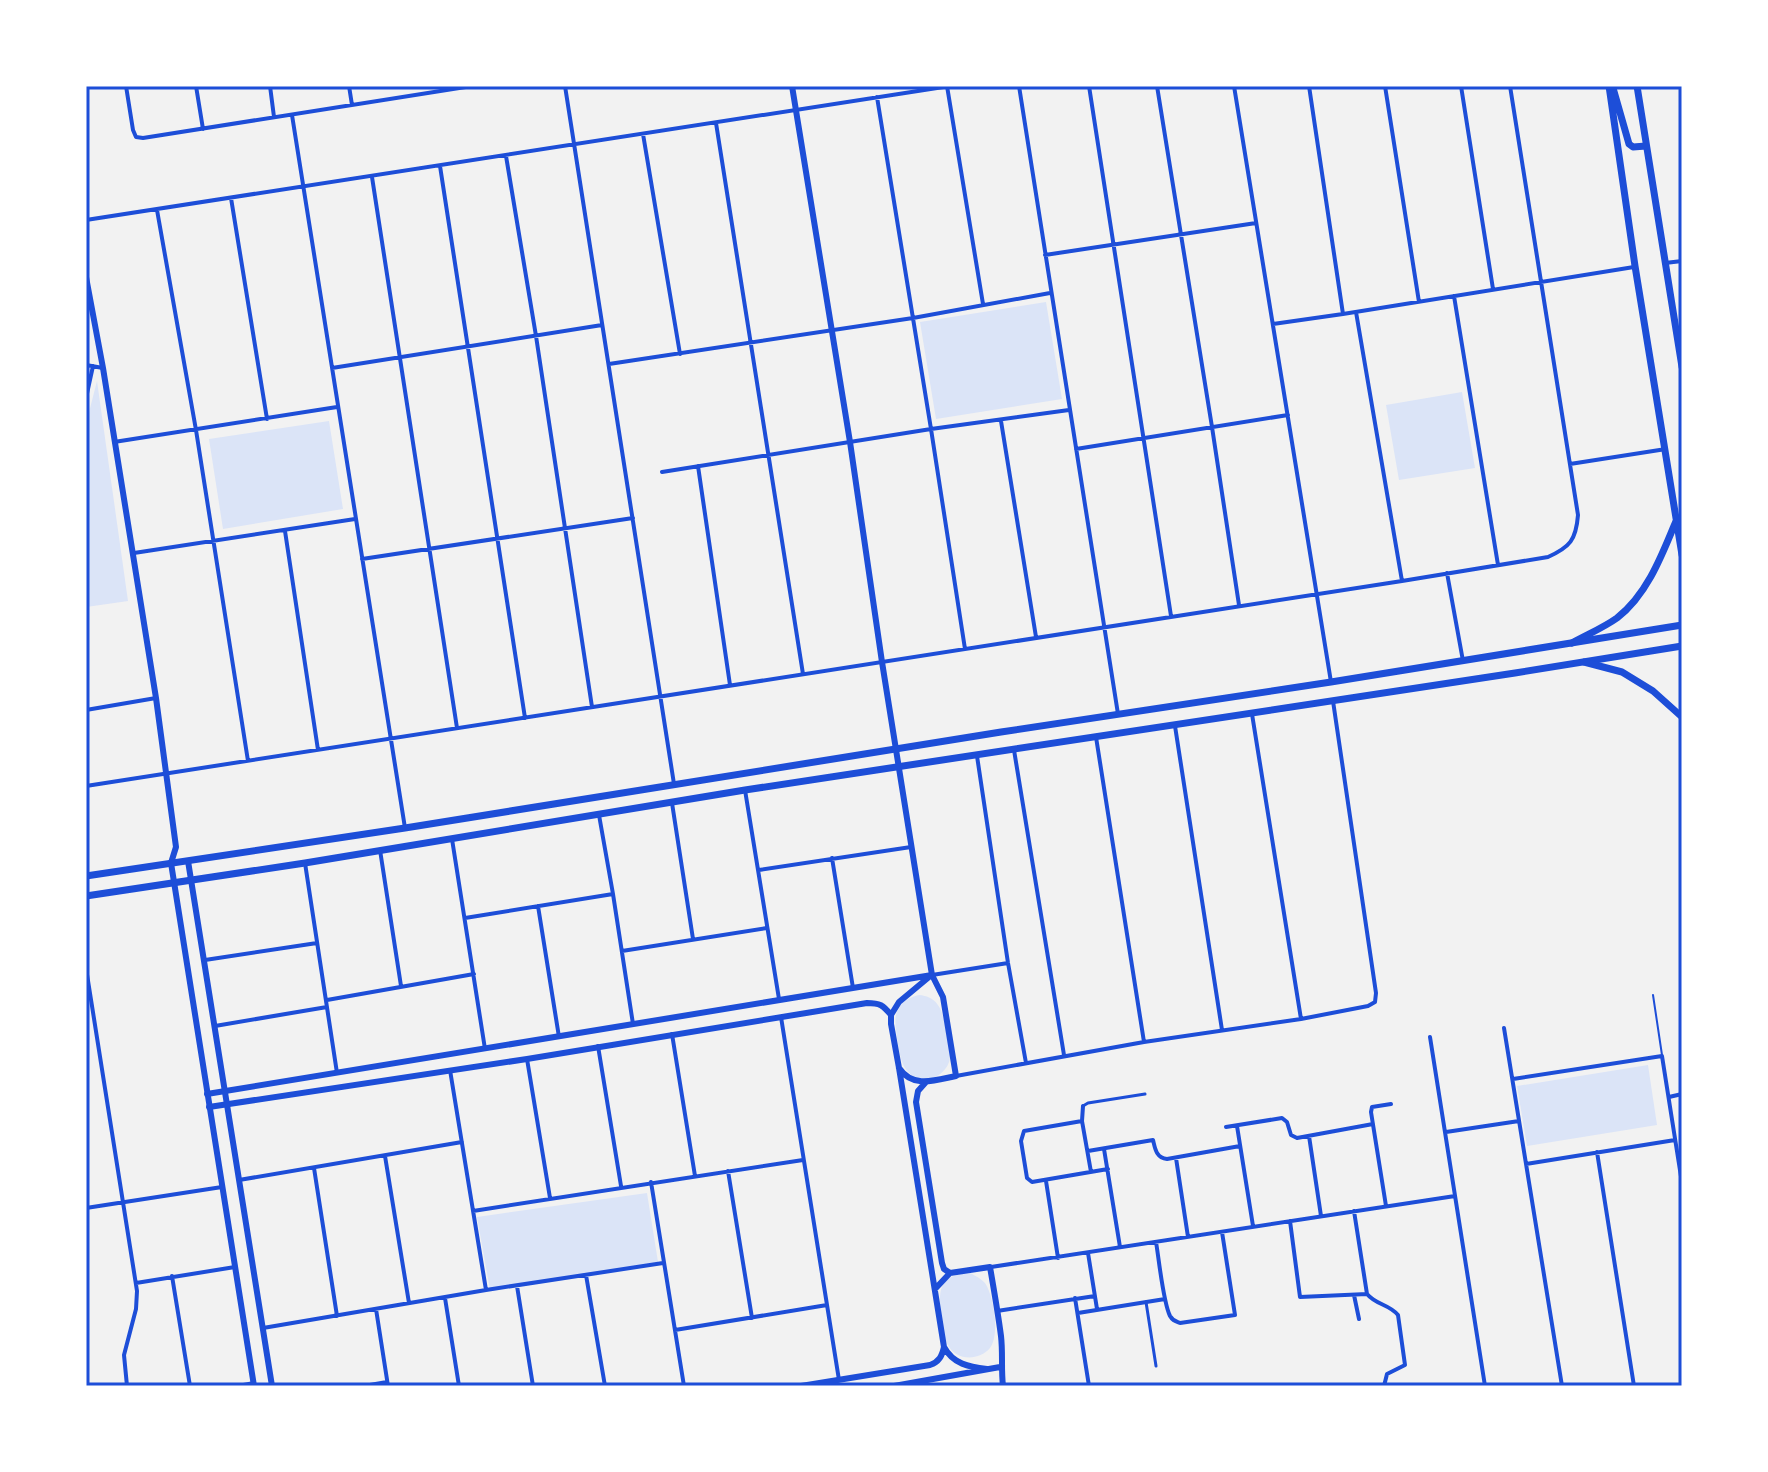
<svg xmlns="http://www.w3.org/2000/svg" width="1768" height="1472" viewBox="0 0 1768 1472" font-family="Rubik,sans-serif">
  <rect width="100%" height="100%" fill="#f2f2f2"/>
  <!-- green -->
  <path fill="#dbe4f7" d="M1046 302 1062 399 936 419 920 322Z
    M97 381 128 601 86 607V424Z
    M1462 392 1475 468 1399 480 1386 405Z
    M329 421 343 509 223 529 209 439Z
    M919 995C943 997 944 1019 947 1037 948 1043 950 1050 950 1056 950 1068 938 1079 926 1079 902 1079 900 1056 897 1038 896 1028 893 1017 899 1008 903 1000 911 997 919 995Z
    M1648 1065 1657 1125 1527 1146 1517 1086Z
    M647 1193 658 1262 490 1290 477 1217Z
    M970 1273C976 1276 980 1278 985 1283 994 1296 1000 1335 990 1348 979 1361 956 1361 948 1345 942 1335 936 1295 943 1285 949 1275 959 1274 970 1273Z"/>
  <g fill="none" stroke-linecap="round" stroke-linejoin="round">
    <!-- service -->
    <path stroke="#1d4ed8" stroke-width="2" d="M1653 995 1662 1055"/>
    <!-- pedestrian -->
    <path stroke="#1d4ed8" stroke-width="3" d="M1083 1106 1088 1103 1145 1094
      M1146 1302 1156 1366"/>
    <!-- minor -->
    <path stroke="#1d4ed8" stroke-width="4" d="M126 86 133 130 136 137 143 138 472 86
      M196 86 203 129
      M270 86 274 117
      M349 86 352 105
      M565 86 674 784
      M947 86 983 304
      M1019 86 1118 714
      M1089 86 1171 616
      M1157 86 1212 427 1239 605
      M1234 86 1331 682
      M1309 86 1343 314
      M1385 86 1419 302
      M1461 86 1493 289
      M877 97 931 429 965 649
      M292 115 405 828
      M716 123 803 674
      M643 134 680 354
      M506 156 536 336 592 707
      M440 166 525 718
      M372 177 457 728
      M231 198 267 419
      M157 210 196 430 248 761
      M86 220 950 86
      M1045 255 1256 223
      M1665 263 1682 261
      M1454 296 1498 565
      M1356 312 1402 581
      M1273 324 1343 314 1634 267
      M609 364 913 318 1050 293
      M86 365 103 368
      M332 368 602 325
      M86 398 93 366
      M1001 421 1036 637
      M114 442 337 407
      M1076 449 1288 415
      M1570 464 1666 449
      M698 466 730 685
      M662 472 931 429 1069 410
      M285 531 318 750
      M134 553 355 519
      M362 559 633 518
      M1447 573 1463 661
      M86 710 156 698
      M1252 714 1301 1019
      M1175 726 1222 1030
      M1096 737 1144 1042
      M1014 750 1064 1055
      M977 756 1008 963 1026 1063
      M86 786 1402 581 1548 557C1570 547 1576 540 1578 515L1510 86
      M745 790 779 999
      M672 803 693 939
      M599 815 613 894 633 1024
      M452 839 485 1049
      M380 850 401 986
      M832 858 853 988
      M305 863 337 1073
      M759 870 911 847
      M538 906 559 1037
      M465 918 613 894
      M622 951 767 928
      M205 960 317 943
      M86 968 137 1291 136 1309 124 1355 127 1386
      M932 975 1008 963
      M327 1000 474 974
      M781 1017 839 1380
      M215 1026 327 1007
      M1504 1028 1562 1386
      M672 1034 695 1176
      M1430 1037 1485 1386
      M598 1046 621 1186
      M527 1059 550 1198
      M450 1070 486 1290
      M956 1076 1144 1042 1301 1019 1368 1006 1375 1002 1376 993 1333 701
      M1513 1079 1662 1056 1682 1183
      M1669 1097 1682 1094
      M1083 1106 1082 1121 1091 1172
      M1082 1121 1024 1131 1021 1141 1027 1178 1032 1182 1108 1169
      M1237 1126 1253 1226
      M1226 1127 1282 1118 1287 1122 1291 1135 1297 1138 1373 1124
      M1446 1132 1519 1121
      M1309 1136 1321 1216
      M1104 1149 1120 1247
      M1088 1151 1153 1140C1155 1148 1156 1158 1167 1159L1240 1146
      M1597 1152 1634 1386
      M385 1156 409 1303
      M1176 1158 1188 1237
      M1526 1164 1675 1140
      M314 1168 337 1316
      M728 1171 752 1318
      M239 1180 462 1142
      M1046 1181 1058 1258
      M651 1182 684 1386
      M1386 1206 1371 1112 1372 1107 1391 1104
      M86 1208 222 1187
      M473 1211 803 1160
      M1354 1211 1367 1294
      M1290 1221 1300 1297 1367 1294
      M1156 1242C1159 1259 1163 1302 1170 1316 1173 1321 1175 1321 1180 1323L1235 1315 1222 1232
      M1088 1253 1097 1309
      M991 1267 1455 1196
      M586 1275 605 1386
      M172 1276 190 1386
      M136 1283 235 1267
      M517 1286 533 1386
      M1367 1294C1376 1305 1389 1304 1398 1315L1405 1365 1387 1374 1384 1386
      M1354 1295 1359 1319
      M445 1298 459 1386
      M1075 1298 1089 1386
      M376 1309 388 1386
      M997 1311 1095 1296
      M1078 1313 1165 1299
      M263 1328 486 1290 663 1263
      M675 1330 827 1305
      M238 1386 254 1383
      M364 1386 387 1382"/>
    <!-- tertiary -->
    <path stroke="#1d4ed8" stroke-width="6" d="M792 86 850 442 882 662 932 975 943 997 956 1076C936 1080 913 1089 899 1068
      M86 277 103 368 156 698 176 847 171 863
      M891 1015V1024L899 1068 944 1347C953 1364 969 1367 987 1369
      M891 1015 899 1002 929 977
      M926 1082 918 1091 916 1102 942 1263 944 1269 950 1273
      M207 1094 932 975
      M209 1107 527 1059 867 1003C880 1003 883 1005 891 1015
      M935 1289 950 1273 990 1267C994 1290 998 1313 1001 1336 1003 1353 1001 1369 1003 1386
      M801 1386 930 1365C939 1362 942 1356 944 1347
      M894 1386 1000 1367"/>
    <!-- secondary -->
    <path stroke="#1d4ed8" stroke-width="6" d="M188 861 272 1386
      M171 863 254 1386"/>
    <!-- primary -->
    <path stroke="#1d4ed8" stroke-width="7" d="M86 876 405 828 1001 732 1331 682 1682 625
      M86 896 305 863 745 790 1515 673 1682 646"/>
    <!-- trunk -->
    <path stroke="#1d4ed8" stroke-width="7" d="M1609 86 1635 266 1682 555
      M1637 86 1682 367
      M1613 88 1629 144 1633 147 1646 146
      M1572 643C1586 635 1603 628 1617 618 1647 595 1662 555 1676 521
      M1584 662 1622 672 1653 691 1682 717"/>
  </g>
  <!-- border -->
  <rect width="1768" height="1472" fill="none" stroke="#ffffff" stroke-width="176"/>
  <rect x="88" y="88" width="1592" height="1296" fill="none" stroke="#1d4ed8" stroke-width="3"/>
</svg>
